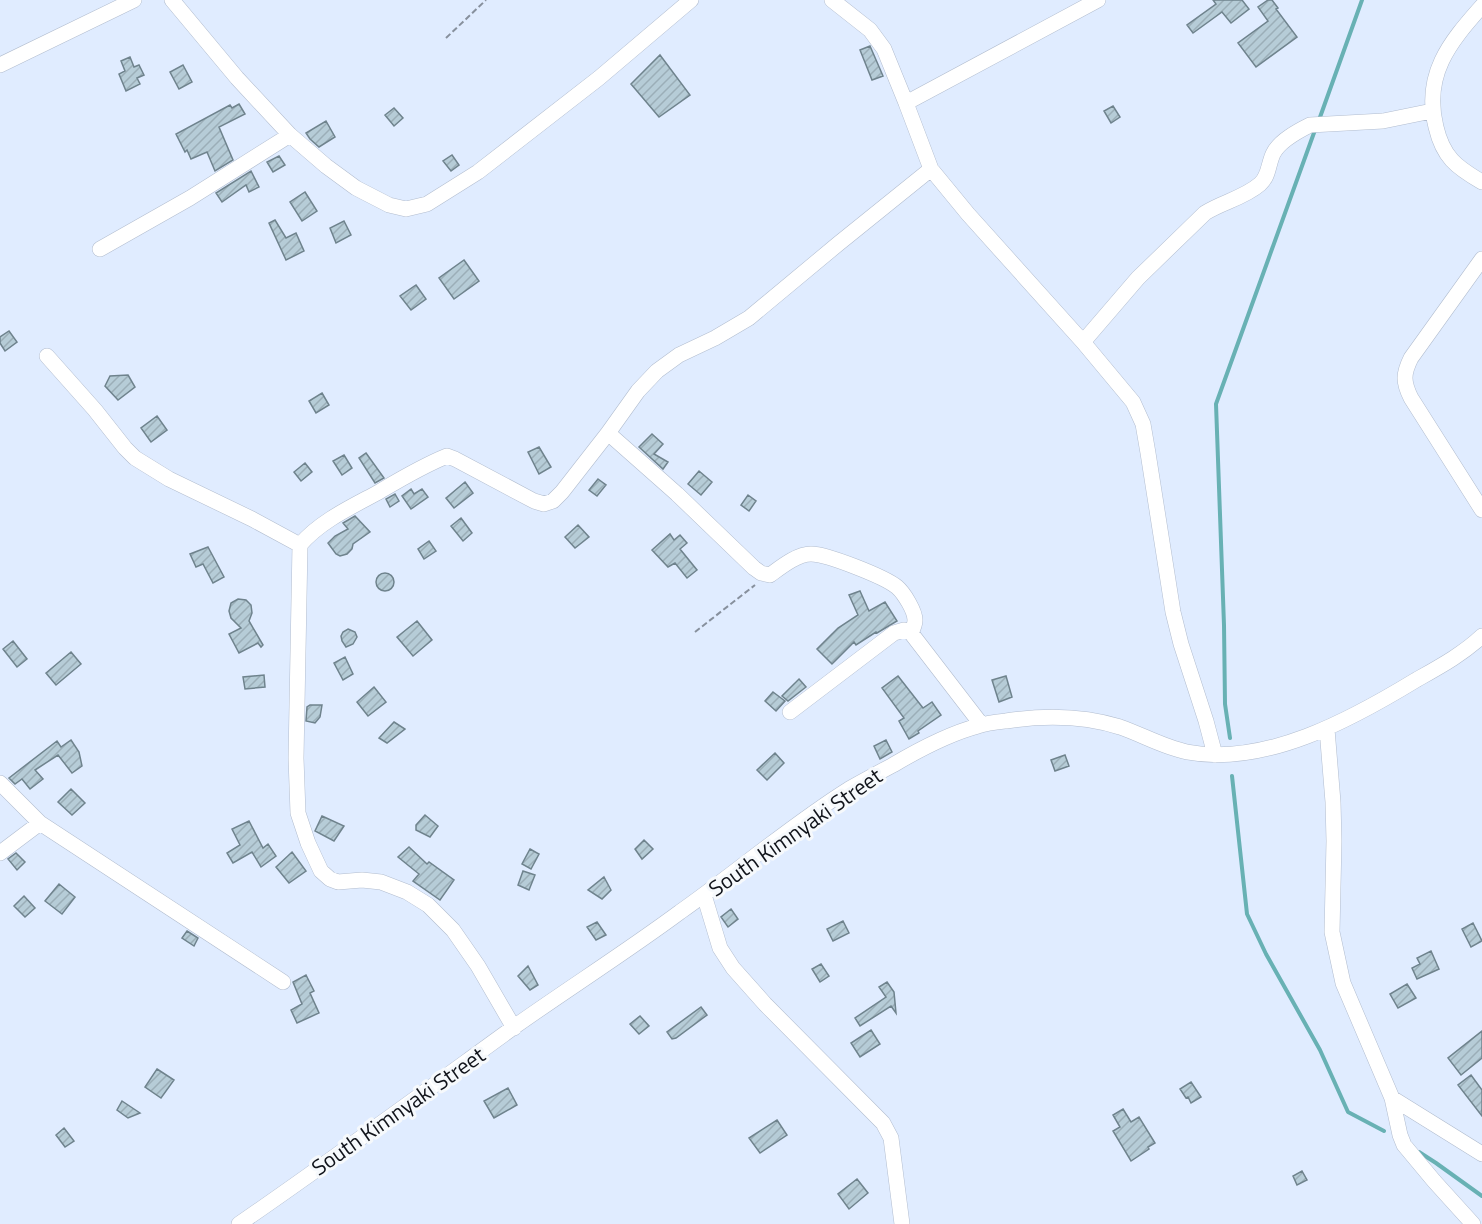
<svg xmlns="http://www.w3.org/2000/svg" width="1482" height="1224" viewBox="0 0 1482 1224" font-family="'Titillium Web',sans-serif">
  <defs>
    <pattern id="building-hatch" width="6" height="6" patternUnits="userSpaceOnUse" patternTransform="scale(1.5)"><rect width="6" height="6" fill="#b6ccd7"/><path d="M-1 1l2-2M0 6l6-6M5 7l2-2" fill="none" stroke="#9baeb8"/></pattern>
  </defs>
  <rect width="100%" height="100%" fill="#e0ecff"/>
  <g fill="none" stroke-linecap="round" stroke-linejoin="round">
    <!-- stream -->
    <path stroke="#68b1b4" stroke-width="4" d="M1319 120 1362 0
      M1230 738 1225 704 1224 625 1216 404 1315 130
      M1232 776 1247 914 1266 954 1320 1050 1348 1112 1384 1131
      M1419 1152 1436 1163 1482 1196"/>
  </g>
  <!-- building -->
  <path fill="url(#building-hatch)" stroke="#6f838d" stroke-width="1.5" d="M1213 0H1242L1249 9 1231 23 1222 12 1193 33 1187 25 1216 4Z
    M1268 0H1272L1278 8 1276 9 1297 37 1256 67 1238 43 1268 21 1258 7Z
    M870 46 883 76 872 80 860 50Z
    M660 55 690 95 659 117 631 84Z
    M130 57 134 67 139 65 144 75 137 78 140 84 126 91 119 74 125 71 121 61Z
    M183 65 192 82 179 89 170 72Z
    M239 104 245 114 219 127 233 160 215 171 207 152 191 159 187 150 185 152 176 134 230 105 232 108Z
    M1113 106 1120 117 1111 123 1104 111Z
    M394 108 403 118 394 126 385 115Z
    M326 121 335 137 319 147 310 139 306 133Z
    M452 155 459 165 451 171 443 161Z
    M279 156 285 165 273 172 267 162Z
    M251 171 259 187 249 192 246 185 222 202 216 193Z
    M305 192 317 211 302 221 290 202Z
    M275 220 286 238 296 233 304 251 286 260 269 223Z
    M344 221 351 235 336 243 330 228Z
    M464 260 479 281 454 299 439 278Z
    M416 285 426 299 411 310 400 296Z
    M9 331 17 342 5 351 0 343V337Z
    M128 375 135 387 118 400 105 386 110 376Z
    M322 393 329 405 316 413 309 401Z
    M157 416 167 430 151 442 141 428Z
    M652 434 663 444 654 454 668 462 663 469 639 447Z
    M539 447 551 467 539 474 528 452Z
    M366 453 384 478 375 483 359 458Z
    M344 455 352 468 342 475 333 461Z
    M305 463 312 472 301 481 294 472Z
    M699 471 712 482 701 495 688 484Z
    M598 479 606 485 597 496 589 490Z
    M465 482 473 493 454 508 446 498Z
    M411 489 414 494 422 489 428 497 411 509 402 496Z
    M395 494 399 501 390 507 386 499Z
    M748 495 756 501 749 511 741 505Z
    M355 516 370 532 353 544 352 549 347 554 340 556 336 554 328 543 335 536 348 529 343 523Z
    M461 518 472 533 463 541 451 526Z
    M578 525 589 537 575 548 565 537Z
    M670 534 674 540 680 535 687 543 680 549 697 570 687 578 675 563 668 567 652 550Z
    M429 541 436 551 424 559 418 549Z
    M208 547 224 577 213 583 203 564 196 567 190 554Z
    M376 582a9 9 0 1 1 18 0a9 9 0 1 1-18 0Z
    M860 591 869 611 885 602 897 621 877 633 876 632 856 645 854 642 832 664 817 649 838 628 858 615 849 595Z
    M238 599 246 600 251 605 252 613 249 621 263 645 261 647 258 643 239 653 229 634 241 628 231 618 229 611 231 603Z
    M417 621 432 640 413 656 397 637Z
    M348 629 355 632 357 637 353 644 346 647 342 641 341 636 343 632Z
    M13 641 27 659 17 667 3 649Z
    M71 652 81 664 56 685 46 673Z
    M345 657 353 674 343 680 334 663Z
    M264 675 265 687 245 689 243 677Z
    M898 676 923 708 932 702 941 715 918 731 919 733 909 739 899 721 904 718 882 688Z
    M1006 676 1012 697 999 702 992 680Z
    M799 679 806 687 788 701 782 696Z
    M374 687 386 702 368 716 357 702Z
    M773 692 785 701 776 711 765 701Z
    M310 705H322L320 717 315 723 306 721 307 707Z
    M394 722 405 729 387 743 379 738Z
    M71 740 79 752 82 766 72 773 58 755 35 770 43 779 30 789 22 779 15 784 9 778 57 741 61 747Z
    M886 740 892 752 880 759 874 746Z
    M775 753 784 763 767 780 757 770Z
    M1065 755 1069 766 1055 771 1051 760Z
    M71 789 85 803 72 815 58 802Z
    M425 815 438 826 430 837 416 830V825Z
    M322 816 344 826 334 841 315 831Z
    M249 821 263 848 268 844 276 856 261 867 252 852 233 863 227 853 240 845 232 829Z
    M644 840 653 849 642 859 635 849Z
    M409 847 427 864 429 862 454 880 440 900 413 881 419 874 398 857Z
    M530 849 539 854 531 869 522 864Z
    M292 852 306 871 289 883 276 867Z
    M16 853 25 862 17 870 8 859Z
    M523 871 535 875 529 890 518 885Z
    M604 877 611 890 602 899 588 890Z
    M59 884 75 897 62 914 45 901Z
    M24 896 35 908 25 917 14 906Z
    M731 909 738 919 728 927 721 917Z
    M843 921 849 933 833 941 827 929Z
    M597 922 606 935 596 940 587 927Z
    M1473 923 1482 941 1471 947 1462 929Z
    M187 931 198 938 194 946 182 938Z
    M1431 951 1439 969 1417 979 1412 968 1420 964 1417 958Z
    M821 964 829 976 820 982 812 969Z
    M528 966 538 985 530 990 518 976Z
    M306 975 314 991 310 993 319 1013 297 1023 291 1010 302 1004 293 982Z
    M887 982 894 992 896 1013 891 1006 860 1026 855 1018 886 997 879 987Z
    M1407 984 1416 998 1398 1008 1390 994Z
    M701 1007 707 1015 676 1038 672 1039 667 1032Z
    M640 1016 649 1026 639 1034 630 1024Z
    M871 1030 880 1044 860 1057 851 1043Z
    M1482 1031V1058L1461 1075 1448 1058Z
    M157 1069 174 1080 161 1098 145 1087Z
    M1471 1075 1482 1090V1116L1458 1085Z
    M1191 1082 1201 1097 1191 1103 1188 1097 1186 1098 1180 1089Z
    M508 1088 517 1105 494 1118 484 1101Z
    M122 1101 140 1113 128 1118 117 1110Z
    M1123 1109 1131 1122 1139 1117 1155 1143 1148 1147 1149 1149 1131 1161 1113 1131 1120 1127 1113 1115Z
    M777 1120 787 1135 760 1153 749 1138Z
    M64 1128 74 1141 65 1147 56 1135Z
    M1302 1171 1307 1180 1297 1185 1293 1176Z
    M857 1179 868 1193 849 1209 838 1194Z"/>
  <g fill="none" stroke-linecap="round" stroke-linejoin="round">
    <!-- minor casing -->
    <g stroke="#b2bdcf" stroke-width="16">
      <path id="minor" d="M172 0 237 78 290 135 326 166 356 188 389 205 406 209 427 204 478 172 599 78 691 0
        M832 0 870 30 884 49 906 103 931 169 968 214 1083 342 1133 402 1143 424 1148 453 1173 612 1181 644 1206 721 1215 755
        M1482 6C1449 43 1423 75 1436 127 1443 157 1456 167 1482 182
        M0 65 134 0
        M906 103 1098 0
        M100 249 190 198 290 135
        M1482 259 1411 358C1403 374 1403 382 1411 398L1482 510
        M1083 342 1138 278 1205 213C1222 202 1244 198 1260 184 1269 176 1268 165 1273 154 1279 141 1298 131 1310 125L1383 121 1432 111
        M47 356 95 410 125 448 135 458 169 479 252 519 300 545
        M608 433 677 494 754 568 761 573 770 575C781 567 797 554 811 554 827 554 885 577 897 587 904 593 915 611 915 620 915 624 913 629 911 633
        M790 712 894 633 904 630 911 633 981 724
        M1327 729 1333 802 1334 841 1332 932 1343 983 1392 1098 1400 1135 1404 1145 1434 1181 1473 1224
        M0 783 40 823 283 982
        M0 853 40 823
        M704 895 720 948 733 968 765 1004 883 1123 891 1138 902 1224
        M514 1028 478 966 453 930 428 905 407 892 381 882 362 880 338 882 330 879 321 871 308 843 298 813 296 758 300 545C319 522 351 507 377 493 399 480 422 466 447 456L455 459 534 501 544 504 553 501 562 492 608 433 638 391 657 371 679 355 715 338 749 318 838 244 931 169
        M1392 1098 1482 1154
        M239 1224C332 1160 423 1093 514 1027 569 988 626 952 680 912 737 872 790 826 849 789 863 781 878 773 893 765 920 749 948 734 978 726 987 723 997 722 1006 721 1045 715 1082 715 1120 727 1143 735 1163 747 1187 752 1265 767 1352 719 1416 680 1439 667 1463 654 1482 636"/>
    </g>
    <!-- path -->
    <path stroke="#87909d" stroke-width="2" stroke-dasharray="6 3" stroke-linecap="butt" d="M446 38 486 0
      M695 632 755 585"/>
    <!-- minor -->
    <use href="#minor" stroke="#fff" stroke-width="15"/>
  </g>
  <g text-anchor="middle" dominant-baseline="central" stroke-width="6" stroke-linejoin="round" paint-order="stroke">
    <!-- street labels -->
    <g font-size="22" fill="#10131a" stroke="#f6f9fc">
      <text transform="translate(795 832) rotate(-35)">South Kimnyaki Street</text>
      <text transform="translate(398 1111) rotate(-35)">South Kimnyaki Street</text>
    </g>
  </g>
</svg>
